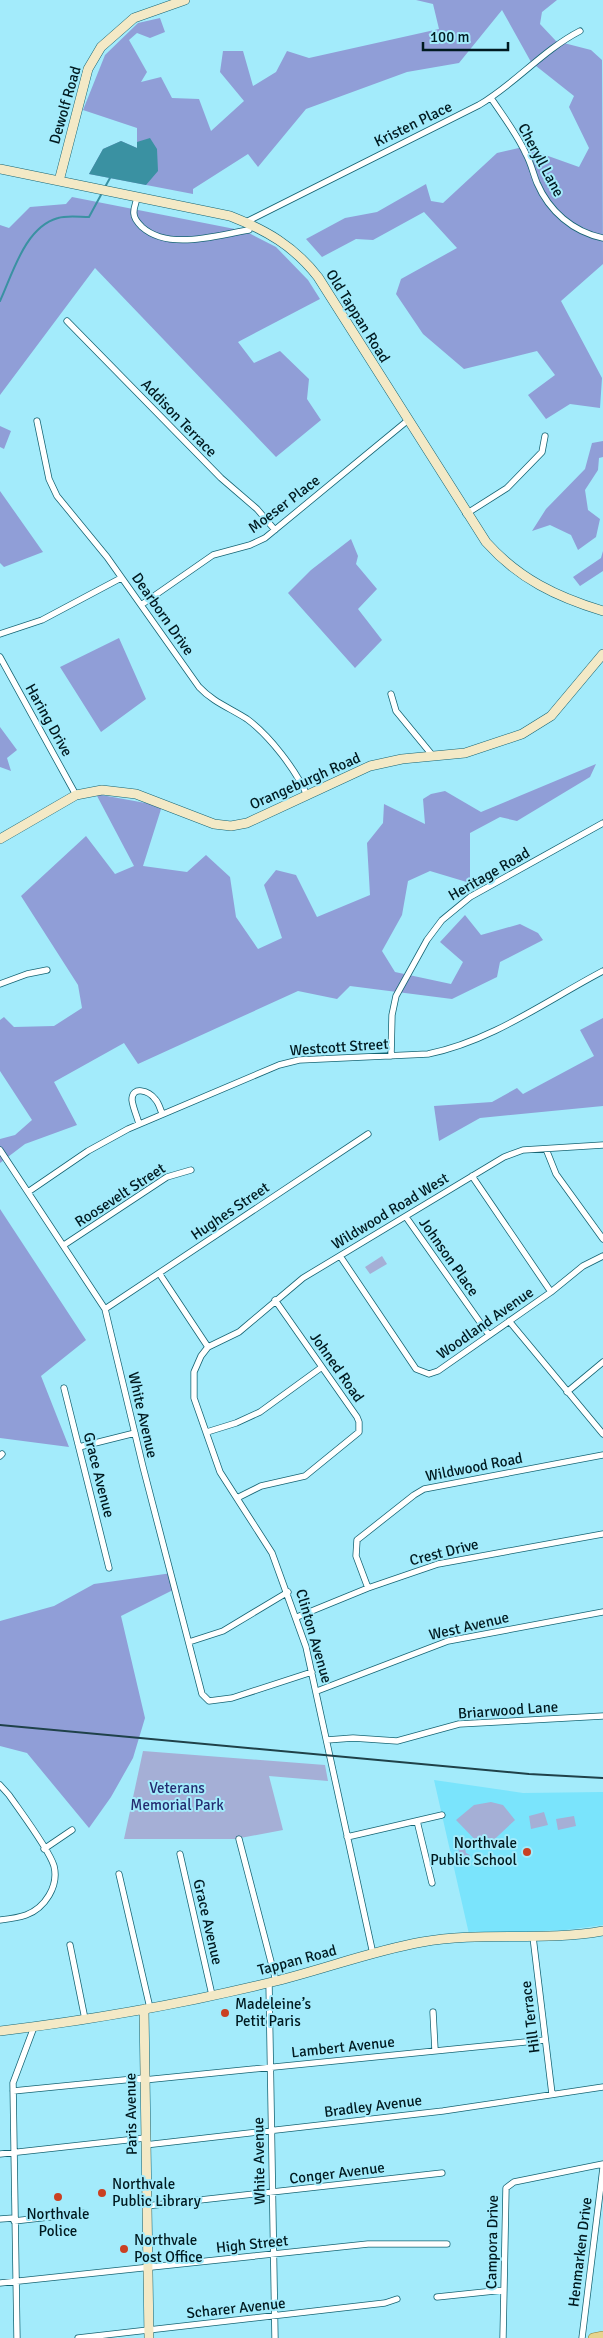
<svg xmlns="http://www.w3.org/2000/svg" width="603" height="2338" viewBox="0 0 603 2338" font-family="Signika,sans-serif">
  <rect width="100%" height="100%" fill="#a3ebfb"/>
  <!-- built -->
  <path fill="#7ae4fc" d="M434 1780 523 1793 603 1792V1925L566 1930 469 1934Z"/>
  <!-- green -->
  <path fill="#a5afd6" d="M382 1256 387 1264 370 1274 365 1267Z
    M143 1751 325 1765 328 1781 269 1776 283 1830 235 1839H124Z
    M491 1802 503 1805 515 1820 484 1849 456 1820 474 1805Z
    M544 1812 548 1825 531 1829 529 1816Z
    M574 1816 576 1826 558 1830 556 1819Z
    M456 1839H463L466 1853 470 1855 466 1861 460 1856Z"/>
  <!-- forest -->
  <path fill="#909ed7" d="M416 0H557L542 12 540 24 556 41 591 50 602 60 603 264 561 301 602 378 600 408 570 404 546 419 528 395 555 375 537 351 464 369 423 334 396 294 401 279 457 248 424 212 373 240 356 239 322 257 306 239 345 218 377 212 426 184 431 201 443 203 497 153 523 147 579 167 589 148 569 107 574 96 531 62 502 10 459 63 407 72 306 109 258 167 248 154 193 189V194L89 174 103 149 121 141 137 148V128L83 110 105 55 138 23 160 18 165 32 150 38 137 33 129 40 147 72 141 82 161 77 172 98 199 99 211 131 244 101 220 72 223 51H243L253 86 276 72 287 51 309 58 439 29 433 4Z
    M72 197 245 231 276 247 308 280 320 299 238 342 254 363 280 351 309 379 307 399 321 420 276 457 95 268 0 395V225L9 228 30 207 66 204Z
    M0 426 11 431 4 449 0 447Z
    M603 441V457L599 458 598 470 585 490 588 510 600 519 596 537 578 550 571 535 550 525 532 531 546 509 585 469 592 443Z
    M0 491 43 552 4 567 0 563Z
    M351 539 358 556 356 564 377 589 358 609 382 640 355 668 288 593 311 570Z
    M603 551V571L580 586 573 577 601 558Z
    M119 638 146 699 101 732 60 667Z
    M0 727 17 750 7 758 11 771 0 767Z
    M596 764 590 777 517 821 500 817 470 833V883L430 871 408 881 402 915 382 951 395 972 451 984 463 962 440 942 465 915 481 935 520 924 538 933 543 940 500 962 497 977 452 999 350 986 337 999 298 991 138 1064 124 1043 54 1082 77 1125 25 1144 0 1163V1139L15 1135 32 1120 0 1071V1020L4 1017 14 1027 54 1026 82 1008 78 985 21 896 86 836 115 874 134 866 96 794 162 806 143 866 187 872 206 855 230 877 236 917 258 949 282 938 264 885 276 870 296 875 317 917 370 895 367 843 383 823 384 804 425 824 423 799 431 794 445 791 481 812Z
    M603 1018V1106L480 1118 439 1141 434 1106 492 1102 517 1088 523 1094 594 1056 580 1030Z
    M0 1209 86 1340 41 1376 69 1447 0 1438Z
    M172 1573 175 1589 121 1616 145 1718 133 1758 111 1797 89 1828 27 1753 0 1746V1621L54 1606 94 1584Z"/>
  <!-- water -->
  <path fill="#3a91a2" d="M150 138 157 149 158 171 146 185 89 174 103 149 121 141 137 148V142Z"/>
  <g fill="none" stroke-linecap="round" stroke-linejoin="round">
    <!-- stream -->
    <path stroke="#3a91a2" stroke-width="2" d="M105 187 110 178
      M0 301C13 273 25 227 58 218 67 215 80 217 89 217L102 193"/>
    <!-- street casing -->
    <g stroke="#166473" stroke-width="7">
      <path id="street" d="M491 98C503 116 517 134 526 154 531 163 533 173 537 183 549 211 573 232 603 238
        M137 198C136 203 133 209 134 214 134 218 139 224 142 227 169 251 217 235 249 230
        M246 222 479 105C515 84 543 50 580 31
        M67 321 221 478 257 509 275 530
        M37 421 49 479 57 496 107 557 199 687C213 702 230 708 247 719 270 736 295 769 307 795
        M466 514 507 488 542 452 545 436
        M141 605 213 555 250 545 265 538 407 421
        M0 634 42 620 121 578
        M0 657 76 795
        M391 694 396 711 433 756
        M0 984 27 974 47 970
        M391 1056 392 1015 396 996 427 940 442 920 470 897 603 823
        M139 1124C137 1116 133 1108 132 1100 132 1085 149 1091 155 1099 159 1103 160 1109 162 1113
        M546 1149 556 1174 603 1239
        M0 1150 105 1309 143 1467 202 1694 209 1701 232 1698 312 1672
        M472 1176 551 1292
        M28 1192 88 1151 128 1129 279 1065 299 1060 428 1054C492 1041 546 1001 603 971
        M406 1217 489 1335
        M64 1245 167 1177 191 1170
        M340 1256 416 1369 429 1374 438 1371 551 1292 583 1266 603 1256
        M159 1273 208 1347
        M105 1309 368 1134
        M509 1321 603 1434
        M64 1388 109 1568
        M567 1392 603 1362
        M207 1432 236 1423 260 1412 322 1367
        M79 1447 135 1433
        M0 1456 2 1454
        M237 1498 261 1486 305 1476 359 1432V1422L357 1417 275 1300
        M368 1588 356 1556 357 1540 414 1495 424 1489 603 1455
        M297 1617 368 1588 438 1564 603 1534
        M189 1642 223 1631 288 1592
        M317 1691 448 1641 603 1612
        M327 1740 353 1738 397 1741 459 1724 603 1716
        M0 1785 9 1795C20 1811 49 1849 54 1866 59 1886 45 1908 26 1915 18 1918 9 1919 0 1920
        M417 1821 432 1883
        M347 1837 442 1815
        M239 1839 276 1981
        M44 1849 72 1830
        M180 1854 212 1995
        M119 1874 150 2008
        M533 1937 552 2094
        M70 1945 85 2019
        M373 1954 306 1647 272 1553 220 1472 194 1398V1372L201 1356 208 1347 239 1332 303 1278 504 1157 523 1150 603 1145
        M269 1983 275 2338
        M433 2012 435 2050
        M144 2080 545 2040
        M13 2091 144 2078
        M145 2145 443 2111 603 2087
        M0 2154 145 2138
        M146 2206 442 2173
        M0 2219 14 2218
        M14 2221 85 2213
        M0 2283 368 2244H447
        M437 2297 504 2290
        M17 2338 13 2083 34 2027
        M78 2338 385 2303 397 2299
        M503 2338 506 2188 514 2182 603 2164
        M582 2338 603 2168"/>
    </g>
    <!-- secondary casing -->
    <g stroke="#166473" stroke-width="10">
      <path id="secondary" d="M0 169 230 216C266 230 294 246 318 277L486 542C519 579 557 597 603 611
        M59 181 88 69 101 47 134 18 185 0
        M0 839 76 795 102 790 136 794 214 824 231 826 247 823 370 766 402 759 465 753 522 734 551 716 603 654
        M144 2009 149 2338
        M0 2031C91 2020 182 2004 272 1982 322 1970 371 1951 422 1942 481 1931 543 1942 603 1931"/>
    </g>
    <!-- primary casing -->
    <g stroke="#8c8035" stroke-width="10">
      <path id="primary" d="M593 2338 603 2336"/>
    </g>
    <!-- street -->
    <use href="#street" stroke="#fff" stroke-width="5.5"/>
    <!-- secondary -->
    <use href="#secondary" stroke="#f3e9c6" stroke-width="9"/>
    <!-- primary -->
    <use href="#primary" stroke="#e7d48d" stroke-width="9"/>
    <!-- rail -->
    <path stroke="#1f4149" stroke-width="2" d="M0 1725 529 1774 603 1778"/>
  </g>
  <!-- markers -->
  <g fill="#ca4022" stroke="#a3ebfb" stroke-width="2">
    <circle cx="527" cy="1852" r="5"/>
    <circle cx="225" cy="2013" r="5"/>
    <circle cx="102" cy="2193" r="5"/>
    <circle cx="58" cy="2197" r="5"/>
    <circle cx="124" cy="2249" r="5"/>
  </g>
  <g text-anchor="middle" dominant-baseline="central" stroke-width="4" stroke-linejoin="round" paint-order="stroke">
    <!-- street labels -->
    <g font-size="15" fill="#001a20" stroke="#a3ebfb">
      <text transform="translate(65 105) rotate(-74)">Dewolf Road</text>
      <text transform="translate(413 124) rotate(-26)">Kristen Place</text>
      <text transform="translate(541 160) rotate(62)">Cheryll Lane</text>
      <text transform="translate(358 316) rotate(58)">Old Tappan Road</text>
      <text transform="translate(179 418) rotate(46)">Addison Terrace</text>
      <text transform="translate(284 504) rotate(-37)">Moeser Place</text>
      <text transform="translate(163 614) rotate(55)">Dearborn Drive</text>
      <text transform="translate(49 720) rotate(61)">Haring Drive</text>
      <text transform="translate(305 781) rotate(-24)">Orangeburgh Road</text>
      <text transform="translate(489 874) rotate(-30)">Heritage Road</text>
      <text transform="translate(339 1047) rotate(-4)">Westcott Street</text>
      <text transform="translate(120 1195) rotate(-33)">Roosevelt Street</text>
      <text transform="translate(230 1211) rotate(-34)">Hughes Street</text>
      <text transform="translate(390 1211) rotate(-31)">Wildwood Road West</text>
      <text transform="translate(449 1257) rotate(55)">Johnson Place</text>
      <text transform="translate(485 1323) rotate(-35)">Woodland Avenue</text>
      <text transform="translate(337 1367) rotate(55)">Johned Road</text>
      <text transform="translate(143 1415) rotate(77)">White Avenue</text>
      <text transform="translate(474 1467) rotate(-11)">Wildwood Road</text>
      <text transform="translate(99 1475) rotate(76)">Grace Avenue</text>
      <text transform="translate(444 1552) rotate(-14)">Crest Drive</text>
      <text transform="translate(469 1626) rotate(-13)">West Avenue</text>
      <text transform="translate(314 1636) rotate(74)">Clinton Avenue</text>
      <text transform="translate(508 1710) rotate(-4)">Briarwood Lane</text>
      <text transform="translate(208 1922) rotate(77)">Grace Avenue</text>
      <text transform="translate(297 1960) rotate(-15)">Tappan Road</text>
      <text transform="translate(530 2017) rotate(-97)">Hill Terrace</text>
      <text transform="translate(343 2047) rotate(-6)">Lambert Avenue</text>
      <text transform="translate(373 2106) rotate(-7)">Bradley Avenue</text>
      <text transform="translate(131 2114) rotate(-91)">Paris Avenue</text>
      <text transform="translate(259 2161) rotate(-91)">White Avenue</text>
      <text transform="translate(337 2173) rotate(-7)">Conger Avenue</text>
      <text transform="translate(492 2242) rotate(-89)">Campora Drive</text>
      <text transform="translate(252 2244) rotate(-6)">High Street</text>
      <text transform="translate(580 2252) rotate(-83)">Henmarken Drive</text>
      <text transform="translate(236 2308) rotate(-6)">Scharer Avenue</text>
    </g>
    <!-- park labels -->
    <g font-size="15" fill="#252c70" stroke="#a3ebfb">
      <text x="177" y="1788">Veterans<tspan x="177" dy="17">Memorial Park</tspan></text>
    </g>
    <!-- poi labels -->
    <g font-size="15" fill="#001a20" stroke="#a3ebfb" text-anchor="start">
      <text x="517" y="1843" text-anchor="end">Northvale<tspan x="517" dy="17">Public School</tspan></text>
      <text x="235" y="2004">Madeleine’s<tspan x="235" dy="17">Petit Paris</tspan></text>
      <text x="112" y="2184">Northvale<tspan x="112" dy="17">Public Library</tspan></text>
      <text x="58" y="2214" text-anchor="middle">Northvale<tspan x="58" dy="17">Police</tspan></text>
      <text x="134" y="2240">Northvale<tspan x="134" dy="17">Post Office</tspan></text>
    </g>
  </g>
  <!-- scale -->
  <path d="M423 42v8h85v-8" fill="none" stroke="#001a20" stroke-width="2.5"/>
  <text x="430" y="42" font-size="15" fill="#001a20" stroke="#a3ebfb" stroke-width="4" paint-order="stroke">100 m</text>
</svg>
